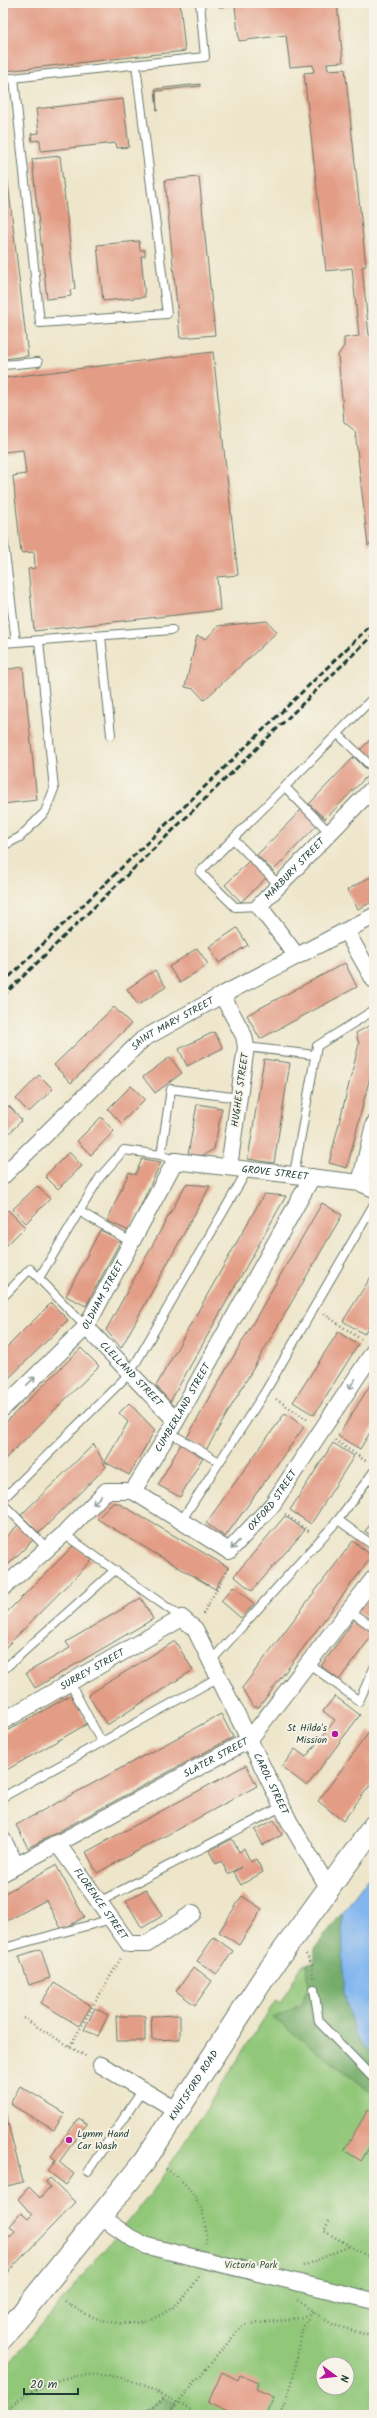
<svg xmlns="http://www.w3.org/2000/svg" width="377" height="2418" viewBox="0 0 377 2418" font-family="Kalam,sans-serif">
  <rect width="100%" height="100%" fill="#f7f3e8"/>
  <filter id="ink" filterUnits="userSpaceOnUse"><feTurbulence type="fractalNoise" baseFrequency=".025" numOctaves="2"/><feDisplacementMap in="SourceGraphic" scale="8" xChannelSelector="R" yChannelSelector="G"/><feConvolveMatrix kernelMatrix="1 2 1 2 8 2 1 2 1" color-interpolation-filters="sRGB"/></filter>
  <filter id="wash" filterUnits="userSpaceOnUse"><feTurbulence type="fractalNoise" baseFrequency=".012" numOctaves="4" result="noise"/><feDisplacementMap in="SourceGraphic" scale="16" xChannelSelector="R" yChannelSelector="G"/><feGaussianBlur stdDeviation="0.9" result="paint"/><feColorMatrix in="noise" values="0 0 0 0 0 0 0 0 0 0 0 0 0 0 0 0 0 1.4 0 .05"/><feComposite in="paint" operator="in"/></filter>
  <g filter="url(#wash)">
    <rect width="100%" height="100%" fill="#eee6cb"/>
    <!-- green -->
    <path fill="#91c779" stroke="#588256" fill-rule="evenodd" d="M307 1964C309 1986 312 1998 290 2011L374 2075V2415H3V2371L153 2191 276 2000 281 2003 302 1965ZM323 2364H347V2388H323Z"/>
    <!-- forest -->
    <path fill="#74ac69" stroke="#4a744e" d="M342 1913 344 1992 355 2034 374 2057V2094L273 2018 300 2006 309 1986 307 1964 314 1963 315 1948Z
      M164 2398 176 2404 167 2415H135L151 2408Z"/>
    <!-- water -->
    <path fill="#81b6ef" stroke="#507a92" d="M374 1870V2057L355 2035 344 1992 342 1913Z"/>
    <g id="blocks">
      <!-- building -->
      <path fill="#e39d86" d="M3 3H180L185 51 5 71Z
        M219 3H337L343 62 327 63 328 70 345 69 366 266 362 267 369 335H374V539L368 546 355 431 344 422 338 355 344 346V338L359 336 352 268 326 271 304 73 314 72 313 65 290 67 286 35 239 41 235 6 219 7Z
        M200 84V86L156 91 157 111 155 89Z
        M123 99 129 147 117 148 116 143 41 151 40 140 32 141 31 134 39 133 36 109Z
        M3 139 28 356 3 359Z
        M60 156 75 289 70 290 71 296 47 299 32 159Z
        M199 177 215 335 180 338 165 180Z
        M139 241 140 250H145V256H141L145 297 103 301 97 245Z
        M213 352 238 575 217 577 220 610 34 631 28 569 35 568 34 552 21 553 13 476 26 474 23 450 3 452V378Z
        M267 621 277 632 204 700 194 689 185 687 197 636 206 639 218 626Z
        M23 667 37 800 3 804V670Z
        M374 736V765L359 751Z
        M354 757 370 773 325 819 309 804Z
        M302 809 318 824 273 871 257 855Z
        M250 860 267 877 241 902 225 885Z
        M374 875V901L358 909 347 890Z
        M237 928 248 945 219 963 209 947Z
        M197 948 208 964 180 983 169 967Z
        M345 963 357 987 260 1039 247 1015Z
        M155 970 166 987 138 1005 127 989Z
        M114 1007 131 1024 71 1083 54 1065Z
        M374 1023V1061L347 1168 329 1163 359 1044 356 1033Z
        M214 1032 223 1048 187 1066 179 1049Z
        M170 1057 182 1073 155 1093 143 1077Z
        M264 1059 290 1063 274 1163 248 1159Z
        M39 1075 53 1089 29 1112 16 1099Z
        M131 1086 145 1099 121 1123 108 1109Z
        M197 1104 222 1108 214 1149 200 1157 188 1155Z
        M9 1106 22 1120 3 1140V1112Z
        M101 1117 114 1131 91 1155 77 1141Z
        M69 1152 82 1166 58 1189 45 1176Z
        M142 1159 161 1162 129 1231 107 1221 129 1172 135 1175Z
        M186 1184 210 1186 121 1348 106 1330Z
        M37 1186 50 1199 26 1223 13 1209Z
        M264 1194 286 1196 170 1402 156 1386Z
        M322 1203 342 1215 206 1450 186 1439Z
        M8 1210 25 1227 3 1249V1215Z
        M100 1230 121 1240 86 1306 66 1296Z
        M374 1272V1318L364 1334 343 1321Z
        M51 1303 68 1320 3 1384V1351Z
        M338 1332 358 1345 314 1415 293 1402Z
        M81 1348 99 1366 3 1461V1425Z
        M374 1379V1426L360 1449 338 1436Z
        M129 1403 155 1430 129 1475 105 1462 128 1422 119 1413Z
        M285 1413 304 1427 225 1537 206 1523Z
        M333 1443 354 1456 311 1524 290 1510Z
        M94 1444 106 1467 39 1533 21 1515Z
        M181 1444 203 1457 180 1497 158 1485Z
        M113 1503H118L228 1567 215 1589 97 1519Z
        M285 1516 305 1530 252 1591 234 1576Z
        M374 1520V1538L365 1531Z
        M18 1525 33 1540 3 1570V1540Z
        M353 1541 372 1556 259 1707H253L242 1688Z
        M74 1545 92 1560 3 1650V1616Z
        M234 1586 254 1604 241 1618 221 1601Z
        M374 1591 373 1610 374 1624 358 1612Z
        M141 1598 153 1619 35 1688 26 1673 70 1648 66 1642Z
        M355 1619 374 1633 339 1680 321 1666Z
        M175 1641 193 1670 107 1725 88 1695Z
        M71 1695 87 1724 3 1772V1733Z
        M335 1696 360 1715 307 1786 282 1767 295 1749 306 1757 335 1720 323 1711Z
        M221 1714 233 1737 28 1848 16 1825Z
        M370 1731 374 1734V1780L343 1821 318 1801Z
        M246 1765 257 1786 97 1873 86 1852Z
        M274 1820 282 1835 263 1845 255 1830Z
        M232 1839 239 1852 244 1849 251 1862 256 1859 263 1872 241 1885 234 1872 241 1867 228 1874 221 1861 216 1864 209 1851Z
        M56 1865 84 1917 62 1930 46 1900 3 1923V1894Z
        M146 1889 162 1916 142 1928 126 1901Z
        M242 1896 262 1909 239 1945 219 1932Z
        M214 1937 233 1951 217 1974 197 1961Z
        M41 1949 50 1978 29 1985 19 1956Z
        M194 1967 212 1981 195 2005 176 1991Z
        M54 1983 91 2006 79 2026 41 2003Z
        M95 2008 108 2015 98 2036 84 2030Z
        M180 2015V2039L152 2040 151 2016Z
        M116 2016H145V2041H117Z
        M20 2086 65 2113 54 2130 10 2104Z
        M3 2104 23 2182 3 2187Z
        M368 2110 374 2114V2140L361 2161 344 2150Z
        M79 2118 87 2124 59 2162 74 2174 66 2185 48 2171 56 2160 51 2156Z
        M50 2178 75 2202 3 2277V2232L10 2237 15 2231 10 2226 21 2213 28 2219 32 2215 18 2199 29 2187 40 2198 50 2187 46 2182Z
        M222 2372 238 2380 240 2375 259 2383 256 2389 274 2397 266 2415H234L208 2403Z"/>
    </g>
  </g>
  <g filter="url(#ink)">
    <use href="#blocks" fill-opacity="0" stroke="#677869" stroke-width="1"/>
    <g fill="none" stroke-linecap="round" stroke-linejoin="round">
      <!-- lane casing -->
      <g stroke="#677869" stroke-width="10">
        <path id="lane" d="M14 78 40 323 167 314 136 65
          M3 79 205 57 200 3
          M3 365 38 362
          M3 537 16 642
          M101 636 111 735
          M3 643 172 630
          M338 734 374 769
          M285 787 330 833
          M233 839 279 885
          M3 846 20 837 45 812 54 789 39 641
          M259 906 235 907 200 872 374 697
          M246 1047 315 1055
          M161 1155 171 1089 239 1098
          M294 1174 317 1046 374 1010
          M81 1212 131 1242
          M39 1278 100 1177 124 1150 161 1155 175 1161
          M3 1297 30 1269 86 1327
          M169 1432 219 1462
          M3 1499 130 1373 248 1169
          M3 1504 47 1548
          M338 1520 374 1546
          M181 1521 265 1392 374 1204
          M64 1534 182 1618
          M350 1611 374 1628
          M211 1661 338 1520 374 1471
          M308 1663 359 1701 374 1668
          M3 1670 115 1570
          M70 1683 102 1743
          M3 1797 219 1677
          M99 1902 283 1806
          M8 1947 112 1919
          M314 1989 319 2022 374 2079
          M88 2171 142 2091"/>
      </g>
      <!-- street casing -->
      <g stroke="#677869" stroke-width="18">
        <g id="street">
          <path d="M346 931 374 980"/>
          <path id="s1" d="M297 956 259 906 374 787"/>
          <path d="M222 995 244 1036 246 1047 229 1167"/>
          <path id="s2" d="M3 1176 143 1039 222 995 374 916"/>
          <path d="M360 1183 374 1124"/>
          <path id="s3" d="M86 1327 176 1421"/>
          <path id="s4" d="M3 1408 86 1327 175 1161 360 1183 374 1189"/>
          <path id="s5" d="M133 1491 176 1421 312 1177"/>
          <path id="s6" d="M133 1491 229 1551 272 1505 374 1351"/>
          <path d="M3 1588 64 1534 106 1491H133"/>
          <path id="s7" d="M3 1721 182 1618 195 1629 289 1821 328 1887"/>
          <path d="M3 1840 16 1865"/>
          <path id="s8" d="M57 1843 129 1944H147L193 1913"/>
          <path id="s9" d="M3 1873 249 1740 374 1578"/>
          <path d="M101 2065 178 2111"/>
          <path d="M101 2217 131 2238 147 2246 374 2301"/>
        </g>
      </g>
      <!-- highway casing -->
      <g stroke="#677869" stroke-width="24">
        <g id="highway">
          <path id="s10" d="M3 2337 144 2162 265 1976 374 1826"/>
        </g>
      </g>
      <!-- path -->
      <path stroke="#677869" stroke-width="2.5" stroke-dasharray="1 3" stroke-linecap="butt" d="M324 1314 362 1340
        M276 1399 308 1420
        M335 1440 367 1462
        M285 1514 310 1532
        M203 1614 229 1567
        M306 1954 312 1965 313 1978
        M23 2018 87 2057
        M70 2046 121 1958
        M166 2169C193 2186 208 2211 206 2243
        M329 2221 324 2231 374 2260
        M303 2266 350 2246
        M65 2301C112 2337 169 2330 199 2276
        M3 2413C36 2381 84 2366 129 2380 154 2388 177 2404 201 2415
        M135 2415 151 2408 164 2398
        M167 2415 243 2325 300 2318 313 2312 334 2325 374 2337
        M280 2415 292 2383 303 2326 313 2312 297 2300"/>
      <!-- lane -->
      <use href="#lane" stroke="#fff" stroke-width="8"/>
      <!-- street -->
      <use href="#street" stroke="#fff" stroke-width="16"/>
      <!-- highway -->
      <use href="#highway" stroke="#fff" stroke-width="22"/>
      <!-- rail -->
      <path stroke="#1f3d34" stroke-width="3" stroke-dasharray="6 3" stroke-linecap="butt" d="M3 983 374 622
        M3 996 374 634"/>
    </g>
    <!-- one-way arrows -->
    <defs><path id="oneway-shaft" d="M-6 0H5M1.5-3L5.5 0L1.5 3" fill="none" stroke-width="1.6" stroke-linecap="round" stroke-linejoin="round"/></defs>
    <g stroke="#8f9e9a">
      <use href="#oneway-shaft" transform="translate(31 1381) rotate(-44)"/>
      <use href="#oneway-shaft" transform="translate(352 1384) rotate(124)"/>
      <use href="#oneway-shaft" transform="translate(97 1500) rotate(135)"/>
      <use href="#oneway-shaft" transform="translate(235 1545) rotate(133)"/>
    </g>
  </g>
  <!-- markers -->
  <g fill="#b5179e" stroke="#f7f3e8" stroke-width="1.5">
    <circle cx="335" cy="1734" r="4"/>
    <circle cx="69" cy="2140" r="4"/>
  </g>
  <g text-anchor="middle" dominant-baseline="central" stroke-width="4" stroke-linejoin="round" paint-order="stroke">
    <!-- street labels -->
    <g font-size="10" fill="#1f3d34" stroke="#f7f3e8">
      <text stroke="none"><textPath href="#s1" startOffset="114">MARBURY STREET</textPath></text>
      <text stroke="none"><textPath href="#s2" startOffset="229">SAINT MARY STREET</textPath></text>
      <text transform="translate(240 1090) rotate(-82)">HUGHES STREET</text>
      <text stroke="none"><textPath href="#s4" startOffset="405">GROVE STREET</textPath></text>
      <text stroke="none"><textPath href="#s4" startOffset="152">OLDHAM STREET</textPath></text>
      <text stroke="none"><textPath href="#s3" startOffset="65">CLELLAND STREET</textPath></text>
      <text stroke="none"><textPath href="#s5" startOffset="97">CUMBERLAND STREET</textPath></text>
      <text stroke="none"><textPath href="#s6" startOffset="180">OXFORD STREET</textPath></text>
      <text stroke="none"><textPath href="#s7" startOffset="103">SURREY STREET</textPath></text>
      <text stroke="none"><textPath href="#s9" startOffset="242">SLATER STREET</textPath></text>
      <text stroke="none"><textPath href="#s7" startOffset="396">CAROL STREET</textPath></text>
      <text stroke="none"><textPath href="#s8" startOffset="75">FLORENCE STREET</textPath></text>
      <text stroke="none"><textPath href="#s10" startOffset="316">KNUTSFORD ROAD</textPath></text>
    </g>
    <!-- poi labels -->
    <g font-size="10" fill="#1f3d34" stroke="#f7f3e8" text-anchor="end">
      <text x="327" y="1728">St Hilda's<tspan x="327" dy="12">Mission</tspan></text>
      <text x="77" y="2134" text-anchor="start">Lymm Hand<tspan x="77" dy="12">Car Wash</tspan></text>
    </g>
    <!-- park labels -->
    <g font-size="10" fill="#365942" stroke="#f7f3e8">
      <text x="251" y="2265">Victoria Park</text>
    </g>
  </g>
  <!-- margin -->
  <rect width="377" height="2418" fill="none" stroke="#f7f3e8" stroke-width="16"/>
  <!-- north arrow -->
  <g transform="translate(335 2376) rotate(105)"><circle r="19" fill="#f7f3e8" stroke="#a1aaa0"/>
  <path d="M0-3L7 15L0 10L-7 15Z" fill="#b5179e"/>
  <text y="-6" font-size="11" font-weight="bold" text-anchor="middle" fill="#1f3d34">N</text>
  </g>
  <!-- scale -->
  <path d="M24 2388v6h54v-6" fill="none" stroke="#1f3d34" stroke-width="2"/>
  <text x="30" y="2388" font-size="12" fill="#1f3d34" stroke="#f7f3e8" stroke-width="3" paint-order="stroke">20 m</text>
</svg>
